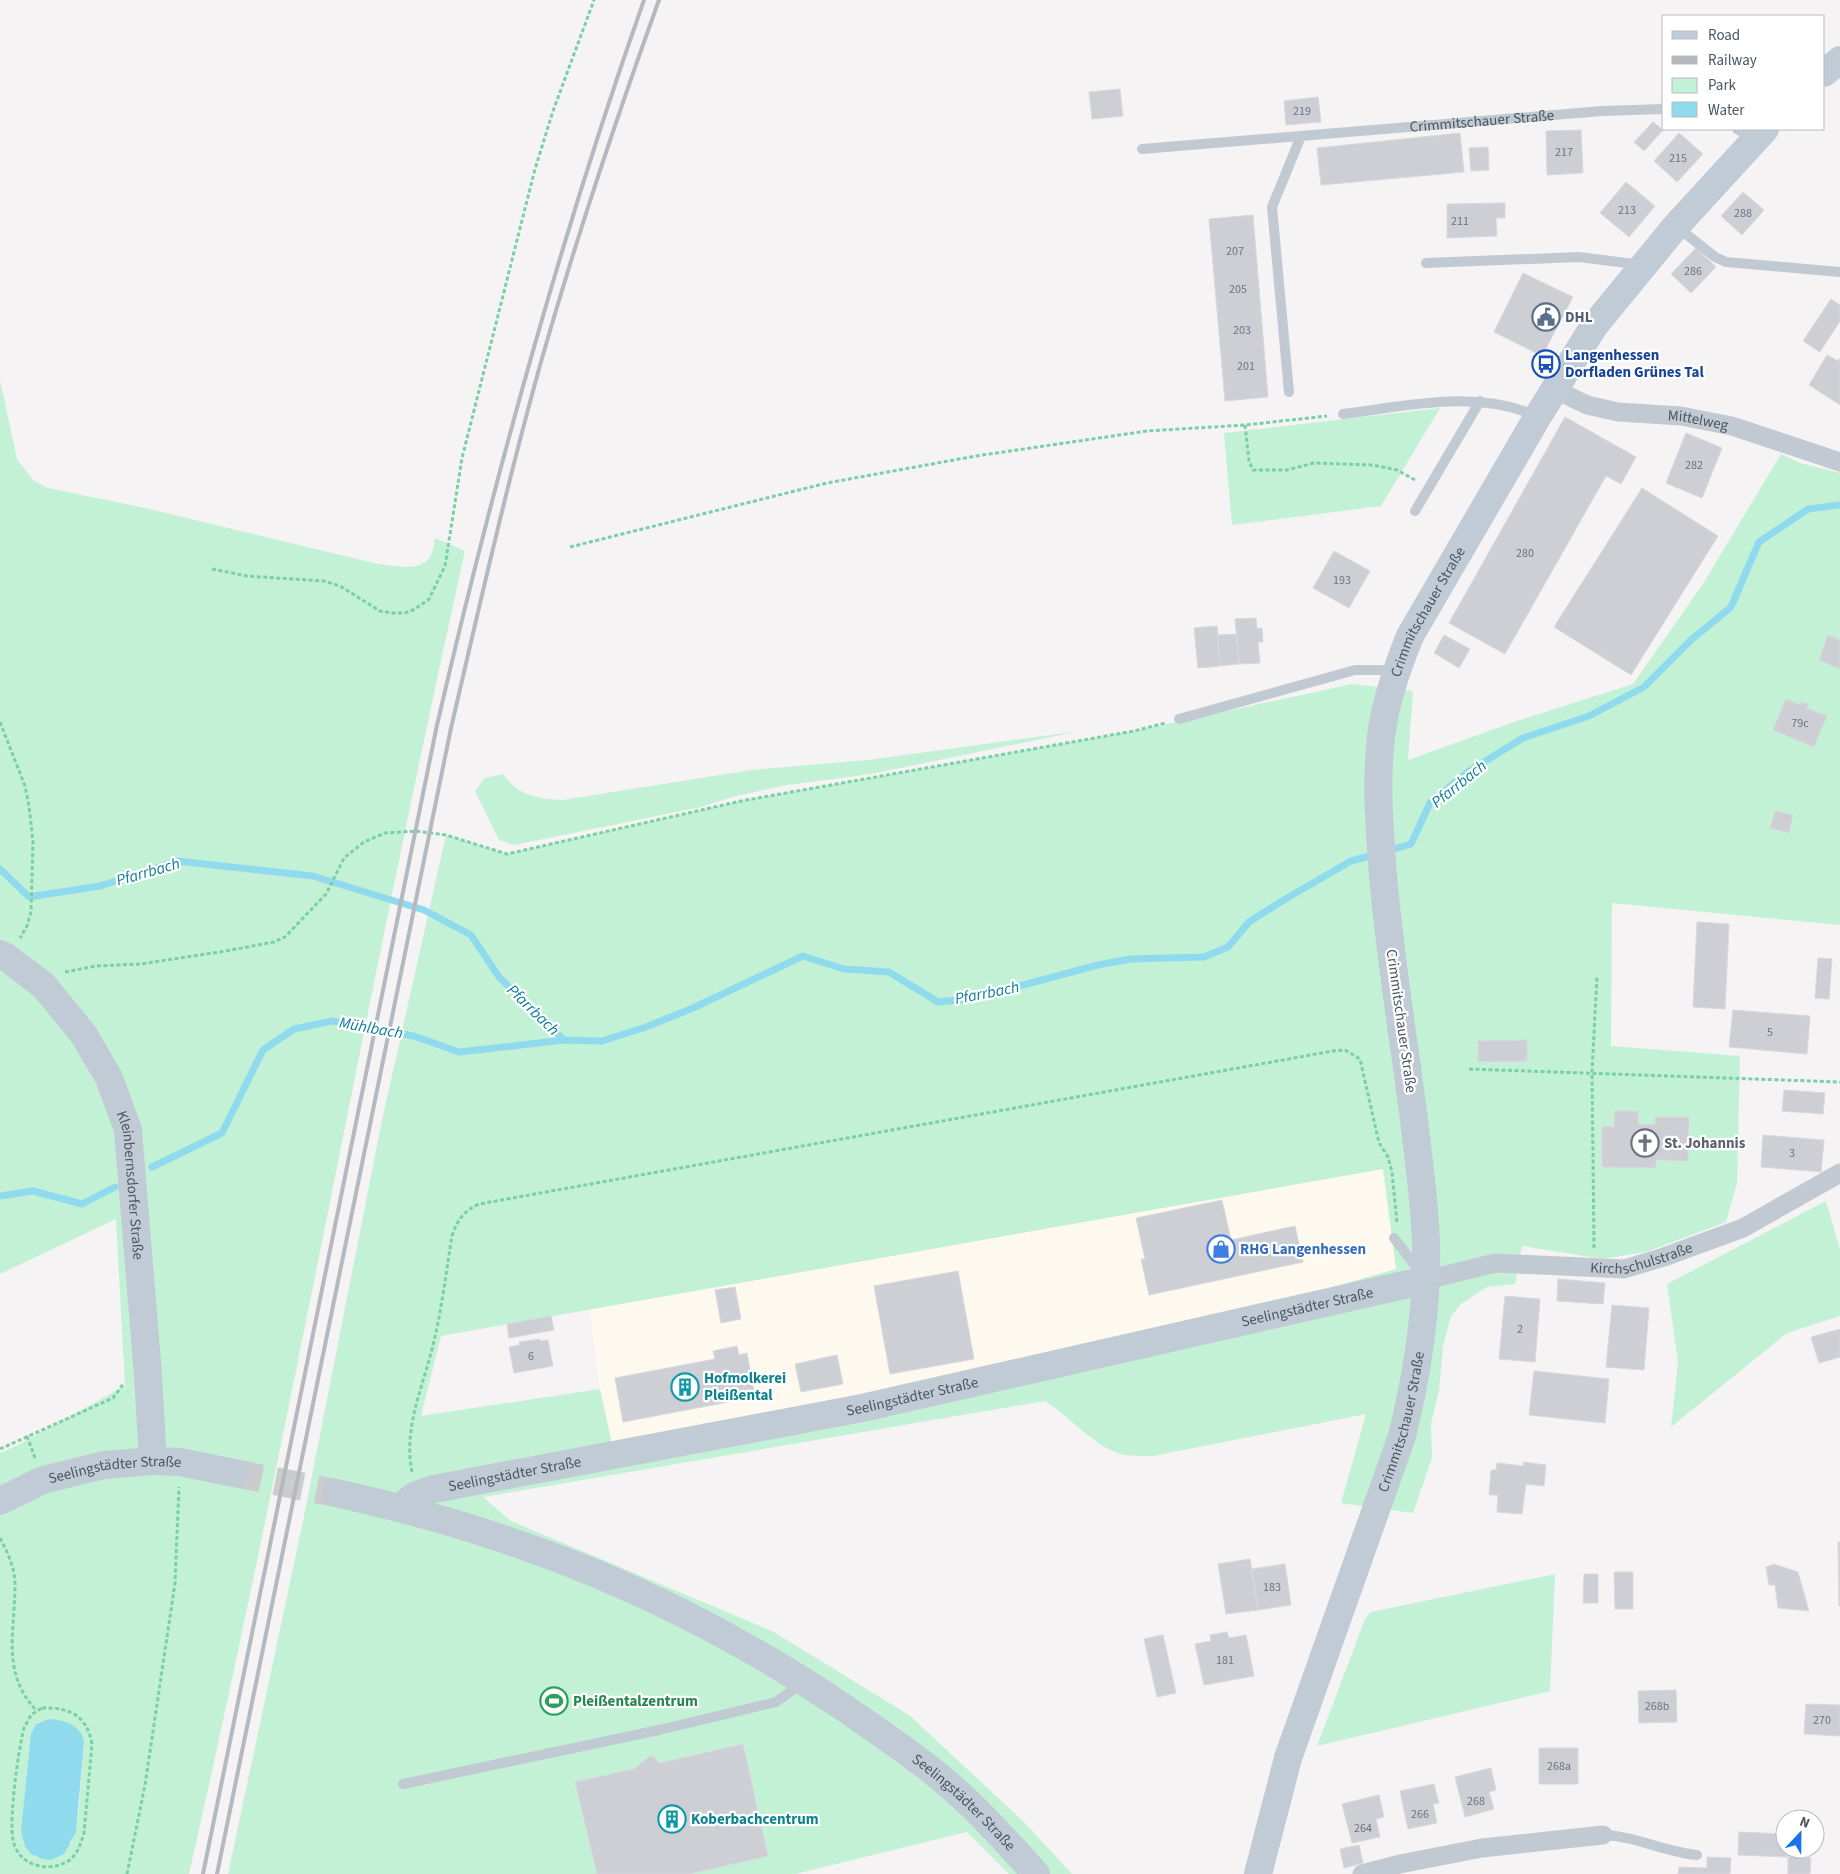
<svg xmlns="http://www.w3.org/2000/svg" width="1840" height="1874" viewBox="0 0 1840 1874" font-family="'Source Sans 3',sans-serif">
  <rect width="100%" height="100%" fill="#f5f3f3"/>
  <!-- commercial -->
  <path fill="#fdf9ef" d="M1383 1169 1397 1269 1037 1371 615 1459 600 1389 589 1309Z"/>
  <!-- green -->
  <path fill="#c3f1d5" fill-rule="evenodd" d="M0 380 17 459 33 480 48 488 145 508 378 564C393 565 420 573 430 557 433 553 434 544 435 538L465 551C367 991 289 1435 189 1874H0V1453L18 1445 125 1386 116 1219 0 1274ZM40 1721 84 1742 78 1818 71 1844 33 1729Z
    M1440 408 1381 506 1232 525 1224 433Z
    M1781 454 1800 463 1840 473V925L1612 903 1611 1046 1740 1056 1737 1183 1726 1222 1646 1252 1602 1259 1522 1246 1515 1284 1487 1287 1461 1304 1451 1316 1443 1347 1439 1390 1431 1424 1432 1458 1413 1513 1341 1503 1366 1414 1153 1456C1144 1456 1134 1456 1126 1455 1098 1451 1069 1416 1045 1401L483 1497 511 1521 772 1631 909 1715 1023 1821 1072 1874H1009L967 1832 795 1874H228L303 1521 382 1120 446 835 507 854 741 801 1134 731 1352 684 1413 691 1408 760 1517 721 1633 684 1703 584ZM1383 1169 1396 1269 1037 1371 615 1458 600 1389 421 1416 441 1336Z
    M1080 731 871 774 787 785 732 797 701 807 514 845 499 840 475 791 485 778 503 774C517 795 538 799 563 800L751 770 868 760Z
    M1826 1201 1840 1249V1316L1787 1333 1671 1427 1678 1362 1667 1284Z
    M1555 1574 1550 1691 1317 1746 1365 1619 1371 1612Z"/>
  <!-- water -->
  <path fill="#90daee" d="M49 1719C64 1720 81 1725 84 1742L76 1832 64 1854 51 1860 43 1859 31 1854 25 1846 21 1832 31 1734 36 1724Z"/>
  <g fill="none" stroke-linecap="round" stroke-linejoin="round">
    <!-- stream -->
    <path stroke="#90daee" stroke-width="7" d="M1387 851 1411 844 1430 803 1469 771 1523 738 1589 716 1644 687 1691 640 1731 607 1759 542 1808 509 1840 505
      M0 869 29 897 100 886 177 861 313 876 424 910 471 935 499 977 564 1040 602 1041 646 1027 693 1008 803 956 844 969 889 972 938 1002 970 999 1098 965 1130 959 1204 957 1228 947 1249 922 1287 898 1351 861 1377 854
      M152 1167 222 1133 263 1050 294 1029 332 1021 414 1036 459 1052 564 1040
      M0 1196 33 1191 82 1204 115 1187"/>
  </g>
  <!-- building -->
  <path fill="#cdcfd5" stroke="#d7d9de" d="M1120 89 1123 116 1092 119 1089 92Z
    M1318 97 1321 122 1286 125 1284 101Z
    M1653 122 1663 130 1644 151 1634 142Z
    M1581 130 1583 173 1547 175 1546 131Z
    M1460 133 1464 172 1321 185 1317 148Z
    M1679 133 1703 154 1677 182 1654 161Z
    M1488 147 1489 170 1471 171 1469 148Z
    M1626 182 1655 206 1629 237 1600 213Z
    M1743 192 1764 210 1742 235 1721 216Z
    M1505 203V218H1496L1497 236 1447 238V204Z
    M1253 215 1268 397 1225 401 1209 219Z
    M1696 248 1716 267 1691 293 1671 274Z
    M1523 273 1573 297 1542 356 1494 332Z
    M1831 299 1840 305V321L1820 352 1803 341Z
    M1827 355 1838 361 1840 358V405L1809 385Z
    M1565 417 1636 457 1621 484 1606 476 1505 654 1449 623Z
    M1686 433 1722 448 1702 498 1666 483Z
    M1642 488 1718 536 1631 675 1554 627Z
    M1334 551 1370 571 1349 608 1313 588Z
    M1256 618 1257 629 1262 628 1263 642H1258L1260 663 1239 664 1235 619Z
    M1217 626 1220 666 1198 668 1194 628Z
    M1236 634 1239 664 1220 666 1218 635Z
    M1444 635 1470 649 1459 668 1434 653Z
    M1828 635 1840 640V669L1819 660Z
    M1786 699 1800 705 1801 702 1808 704 1806 708 1827 716 1814 747 1773 730Z
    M1775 811 1793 815 1789 833 1770 828Z
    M1697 922 1729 924 1725 1009 1693 1007Z
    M1818 958 1832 959 1829 999 1815 998Z
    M1733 1010 1810 1016 1807 1054 1729 1047Z
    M1527 1040V1061L1478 1062V1041Z
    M1784 1090 1825 1093 1823 1114 1782 1111Z
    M1615 1111H1638V1124L1655 1125V1117H1689L1688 1161 1656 1160V1168L1602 1167V1126L1614 1127Z
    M1763 1135 1824 1140 1821 1172 1761 1167Z
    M1222 1200 1231 1240 1295 1226 1303 1262 1149 1295 1141 1259H1145L1136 1218Z
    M958 1271 974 1359 890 1374 874 1286Z
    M1558 1279 1605 1283 1603 1304 1557 1301Z
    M735 1287 741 1319 721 1323 715 1290Z
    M1505 1296 1540 1299 1535 1362 1499 1359Z
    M1612 1305 1649 1308 1644 1370 1606 1367Z
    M551 1316 554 1330 509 1338 507 1324Z
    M1840 1329V1357L1819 1363 1811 1337Z
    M540 1339V1341L548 1340 553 1366 514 1373 509 1347 520 1345 519 1342Z
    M737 1346 739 1355 747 1353 755 1397 623 1422 615 1378 715 1359 713 1351Z
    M837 1355 843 1384 801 1392 795 1364Z
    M1534 1371 1609 1379 1605 1423 1529 1415Z
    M1524 1462 1546 1465 1544 1486 1526 1484 1522 1514 1497 1512 1498 1495H1489L1491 1470H1496L1497 1463 1523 1466Z
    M1838 1542H1840V1606H1839Z
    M1250 1559 1258 1610 1226 1614 1218 1564Z
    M1285 1564 1291 1605 1258 1610 1252 1569Z
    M1774 1564 1798 1572 1809 1611 1778 1608 1775 1585H1769L1766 1567Z
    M1614 1572H1633V1609H1615Z
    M1584 1574H1598V1603H1583Z
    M1227 1632 1229 1638 1246 1635 1254 1676 1204 1685 1195 1644 1211 1641 1210 1635Z
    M1163 1635 1176 1693 1157 1697 1144 1639Z
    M1676 1690 1677 1722 1639 1723 1638 1691Z
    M1806 1704 1840 1705V1736L1804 1734Z
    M743 1744 768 1856 689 1874H597L575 1782 634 1769 651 1755 660 1763Z
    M1539 1748H1578V1784H1539Z
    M1491 1768 1496 1790 1489 1792 1494 1809 1465 1817 1455 1777Z
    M1434 1784 1439 1803 1433 1804 1437 1823 1408 1829 1400 1791Z
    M1379 1795 1384 1817 1376 1819 1380 1837 1352 1843 1342 1804Z
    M1739 1832 1785 1834V1849H1789L1788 1857 1738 1855Z
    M1359 1845 1363 1863 1344 1868 1340 1849Z
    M1707 1857 1731 1858 1730 1874H1678L1679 1867 1707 1868Z
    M1788 1857 1811 1858 1810 1874H1788Z"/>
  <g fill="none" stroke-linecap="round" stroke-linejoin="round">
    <!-- secondary-tunnel -->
    <path stroke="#caccce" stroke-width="28" stroke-dasharray="28 14" stroke-linecap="butt" d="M234 1473 336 1493"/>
    <!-- path -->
    <path stroke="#7ad0a6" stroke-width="3" stroke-dasharray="4 2.5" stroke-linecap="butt" d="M1245 425 1249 461 1253 470H1287L1314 463 1373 465 1397 470 1415 480
      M570 547 827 483 976 456 1147 431 1245 425 1327 416
      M212 569 247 576 324 581 340 586 380 611 392 613H405L415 609 429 599 445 566 462 458 535 169 553 111 594 0
      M0 722 25 786 29 806 33 842 31 912 27 926 20 938
      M65 972 96 966 140 964 226 951 274 942 285 937 326 894 344 858 364 842 385 833 416 831 446 835 507 854 741 801 1134 731 1165 723
      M1469 1069 1840 1082
      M1594 1248 1592 1072 1597 976
      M27 1436 35 1458
      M0 1449 113 1398 124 1383
      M412 1472C403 1428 423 1387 433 1345 442 1309 446 1272 452 1236 457 1220 464 1211 479 1204L1333 1051 1345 1050 1360 1059 1379 1143 1388 1157 1392 1172 1397 1223
      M0 1538C8 1553 15 1568 15 1585 15 1631 1 1673 36 1710
      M42 1708C70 1707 87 1716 92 1744L84 1833C81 1843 78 1853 70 1860 49 1874 18 1866 13 1840 9 1818 18 1751 24 1728L31 1715Z
      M127 1874 145 1785 175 1583 179 1487"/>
    <!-- lane -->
    <g stroke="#c1cad2" stroke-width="10">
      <path d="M1737 129 1754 138"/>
      <path id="s1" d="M1142 149 1602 111 1664 109"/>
      <path d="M1676 226 1715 257 1726 262 1840 272"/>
      <path d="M1426 263 1579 257 1642 265"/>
      <path d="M1289 392 1272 207 1301 136"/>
      <path d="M1343 414C1408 406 1475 389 1537 416"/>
      <path d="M1415 511 1480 401"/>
      <path d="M1179 719 1355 670H1395"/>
      <path d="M1394 1238 1421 1273"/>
      <path d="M403 1784 659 1730 776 1702 802 1683"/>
      <path d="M1603 1835C1636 1836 1664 1852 1697 1855"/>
    </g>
    <!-- street -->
    <g stroke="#c1cad2" stroke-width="19">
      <path id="s2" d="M1554 389 1587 405 1618 412 1681 416 1732 426 1840 462"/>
      <path id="s3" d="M1426 1280 1495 1263 1624 1269 1664 1257 1743 1228 1840 1173"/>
      <path d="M1362 1874 1400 1864 1482 1848 1603 1835"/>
    </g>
    <!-- secondary -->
    <g stroke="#c1cbd6" stroke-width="28">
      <path d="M1824 73 1840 60"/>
      <path id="s4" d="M0 954 6 957 44 986 84 1035 109 1078 128 1130 148 1375 153 1461"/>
      <path id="s5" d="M336 1493C523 1534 684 1600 843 1707 876 1730 911 1753 942 1779 976 1807 1006 1841 1036 1874"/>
      <path id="s6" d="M0 1501 43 1480 104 1465 153 1461 180 1462 234 1473"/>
      <path id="s7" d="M400 1507 416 1495 434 1489 862 1408 1426 1280"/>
      <path id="s8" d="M1258 1874 1288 1758 1402 1436C1419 1367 1430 1294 1425 1223 1416 1102 1391 984 1382 863 1379 821 1376 779 1381 737 1385 702 1397 668 1410 636L1538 416 1594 326 1676 226 1765 129"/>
    </g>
    <!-- rail -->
    <path stroke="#b5b8bd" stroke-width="4" d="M203 1874 437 725C494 479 560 238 644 0
      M217 1874 451 728C479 608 506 488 539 369 574 245 615 122 659 0"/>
  </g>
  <!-- icons -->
  <defs>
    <g id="civic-ring" transform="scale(1.4375)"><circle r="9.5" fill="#fff" stroke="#5c6f8a" stroke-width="1.5"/><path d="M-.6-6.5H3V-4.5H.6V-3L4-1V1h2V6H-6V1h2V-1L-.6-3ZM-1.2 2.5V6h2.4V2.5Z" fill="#5c6f8a"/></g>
    <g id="bus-ring" transform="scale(1.4375)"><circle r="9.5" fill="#fff" stroke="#1a4fb4" stroke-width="1.5"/><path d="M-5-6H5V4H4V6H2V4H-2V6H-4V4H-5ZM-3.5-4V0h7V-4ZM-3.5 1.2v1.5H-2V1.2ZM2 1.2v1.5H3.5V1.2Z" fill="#1a4fb4"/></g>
    <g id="church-ring" transform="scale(1.4375)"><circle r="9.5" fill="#fff" stroke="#6b7280" stroke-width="1.5"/><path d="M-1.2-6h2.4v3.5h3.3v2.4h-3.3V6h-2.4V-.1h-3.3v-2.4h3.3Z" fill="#6b7280"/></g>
    <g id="shop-ring" transform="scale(1.4375)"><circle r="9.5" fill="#fff" stroke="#3f7fe0" stroke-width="1.5"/><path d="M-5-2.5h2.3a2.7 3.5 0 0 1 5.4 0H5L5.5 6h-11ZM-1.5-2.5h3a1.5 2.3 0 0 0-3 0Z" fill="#3f7fe0"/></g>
    <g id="building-ring" transform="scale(1.4375)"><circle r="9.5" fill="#fff" stroke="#0f9aa8" stroke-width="1.5"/><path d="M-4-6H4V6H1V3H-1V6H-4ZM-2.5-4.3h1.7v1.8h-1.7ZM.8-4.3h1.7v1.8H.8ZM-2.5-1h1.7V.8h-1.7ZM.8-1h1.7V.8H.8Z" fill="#0f9aa8"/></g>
    <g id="stadium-ring" transform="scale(1.4375)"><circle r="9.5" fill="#fff" stroke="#2e9e5b" stroke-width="1.5"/><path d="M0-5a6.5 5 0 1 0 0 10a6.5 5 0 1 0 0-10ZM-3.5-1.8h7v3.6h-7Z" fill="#2e9e5b"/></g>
  </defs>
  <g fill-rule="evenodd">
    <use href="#civic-ring" x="1546" y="317"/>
    <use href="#bus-ring" x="1546" y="364"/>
    <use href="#church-ring" x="1645" y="1143"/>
    <use href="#shop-ring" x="1221" y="1249"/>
    <use href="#building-ring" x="685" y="1387"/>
    <use href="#stadium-ring" x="554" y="1701"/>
    <use href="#building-ring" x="672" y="1819"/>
  </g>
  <g text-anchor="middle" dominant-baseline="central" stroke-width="4.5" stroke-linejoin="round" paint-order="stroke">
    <!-- number labels -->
    <g font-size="12" fill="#6b747e">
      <text x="1302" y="111">219</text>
      <text x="1564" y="152">217</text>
      <text x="1678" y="158">215</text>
      <text x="1627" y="210">213</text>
      <text x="1743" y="213">288</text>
      <text x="1460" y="221">211</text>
      <text x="1235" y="251">207</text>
      <text x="1693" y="271">286</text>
      <text x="1238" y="289">205</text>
      <text x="1242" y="330">203</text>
      <text x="1246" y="366">201</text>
      <text x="1694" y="465">282</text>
      <text x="1525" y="553">280</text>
      <text x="1342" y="580">193</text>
      <text x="1800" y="723">79c</text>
      <text x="1770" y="1032">5</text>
      <text x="1792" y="1153">3</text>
      <text x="1520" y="1329">2</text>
      <text x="531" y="1356">6</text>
      <text x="1272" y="1587">183</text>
      <text x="1225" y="1660">181</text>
      <text x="1657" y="1706">268b</text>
      <text x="1822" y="1720">270</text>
      <text x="1559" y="1766">268a</text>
      <text x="1476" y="1801">268</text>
      <text x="1420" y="1814">266</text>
      <text x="1363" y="1828">264</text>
    </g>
    <!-- street labels -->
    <g font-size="15" fill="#4a5661" stroke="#fff">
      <text stroke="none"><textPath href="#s1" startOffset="341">Crimmitschauer Straße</textPath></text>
      <text stroke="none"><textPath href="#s2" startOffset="149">Mittelweg</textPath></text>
      <text stroke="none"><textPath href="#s8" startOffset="1300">Crimmitschauer Straße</textPath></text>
      <text transform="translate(1401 1021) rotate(82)">Crimmitschauer Straße</text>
      <text stroke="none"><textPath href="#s4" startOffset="278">Kleinbernsdorfer Straße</textPath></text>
      <text stroke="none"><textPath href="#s3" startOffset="219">Kirchschulstraße</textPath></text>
      <text stroke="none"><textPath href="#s7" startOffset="931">Seelingstädter Straße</textPath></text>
      <text stroke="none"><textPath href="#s7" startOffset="526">Seelingstädter Straße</textPath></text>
      <text stroke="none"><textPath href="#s8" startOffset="475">Crimmitschauer Straße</textPath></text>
      <text stroke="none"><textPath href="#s6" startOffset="121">Seelingstädter Straße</textPath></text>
      <text stroke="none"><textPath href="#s7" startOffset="121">Seelingstädter Straße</textPath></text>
      <text stroke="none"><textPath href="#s5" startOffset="708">Seelingstädter Straße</textPath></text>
    </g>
    <!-- service labels -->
    <g font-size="15" font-weight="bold" fill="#4e5e75" stroke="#fff" text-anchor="start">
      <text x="1565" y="317">DHL</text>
    </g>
    <!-- transit labels -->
    <g font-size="15" font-weight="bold" fill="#164399" stroke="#fff" text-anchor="start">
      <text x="1565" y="355">Langenhessen<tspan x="1565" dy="17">Dorfladen Grünes Tal</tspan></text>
    </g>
    <!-- worship labels -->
    <g font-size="15" font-weight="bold" fill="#5b616d" stroke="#fff" text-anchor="start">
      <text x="1664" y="1143">St. Johannis</text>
    </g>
    <!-- shop labels -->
    <g font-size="15" font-weight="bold" fill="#366cbe" stroke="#fff" text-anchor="start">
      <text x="1240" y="1249">RHG Langenhessen</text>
    </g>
    <!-- culture labels -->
    <g font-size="15" font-weight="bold" fill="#0d838f" stroke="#fff" text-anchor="start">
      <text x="704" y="1378">Hofmolkerei<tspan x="704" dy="17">Pleißental</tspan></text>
      <text x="691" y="1819">Koberbachcentrum</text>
    </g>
    <!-- leisure labels -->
    <g font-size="15" font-weight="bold" fill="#27864d" stroke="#fff" text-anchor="start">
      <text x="573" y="1701">Pleißentalzentrum</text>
    </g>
    <!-- water labels -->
    <g font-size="16" font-style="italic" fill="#0c7c9b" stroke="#fff">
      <text transform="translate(1459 784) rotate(-39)">Pfarrbach</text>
      <text transform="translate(148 872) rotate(-16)">Pfarrbach</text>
      <text transform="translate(987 993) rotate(-11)">Pfarrbach</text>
      <text transform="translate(533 1010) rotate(44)">Pfarrbach</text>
      <text transform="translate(371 1028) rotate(10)">Mühlbach</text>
    </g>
  </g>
  <!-- legend -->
  <rect x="1662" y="15" width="162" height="115" fill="#ffffff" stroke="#b7bbc0"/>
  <rect x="1672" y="31" width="25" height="8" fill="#c1cbd6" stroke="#b7bbc0"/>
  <text x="1708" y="40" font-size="15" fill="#4a5661">Road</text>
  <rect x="1672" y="56" width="25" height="8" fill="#b5b8bd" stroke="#b7bbc0"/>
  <text x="1708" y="65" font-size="15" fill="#4a5661">Railway</text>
  <rect x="1672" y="78" width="25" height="15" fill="#c3f1d5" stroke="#b7bbc0"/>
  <text x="1708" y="90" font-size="15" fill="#4a5661">Park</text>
  <rect x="1672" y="102" width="25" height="15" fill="#90daee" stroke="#b7bbc0"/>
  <text x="1708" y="115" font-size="15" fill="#4a5661">Water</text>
  <!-- north arrow -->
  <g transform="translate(1800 1834) rotate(22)"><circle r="24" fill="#ffffff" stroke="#b7bbc0"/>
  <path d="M0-4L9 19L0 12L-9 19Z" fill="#1a73e8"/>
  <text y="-8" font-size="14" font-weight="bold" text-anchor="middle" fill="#4a5661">N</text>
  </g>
</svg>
